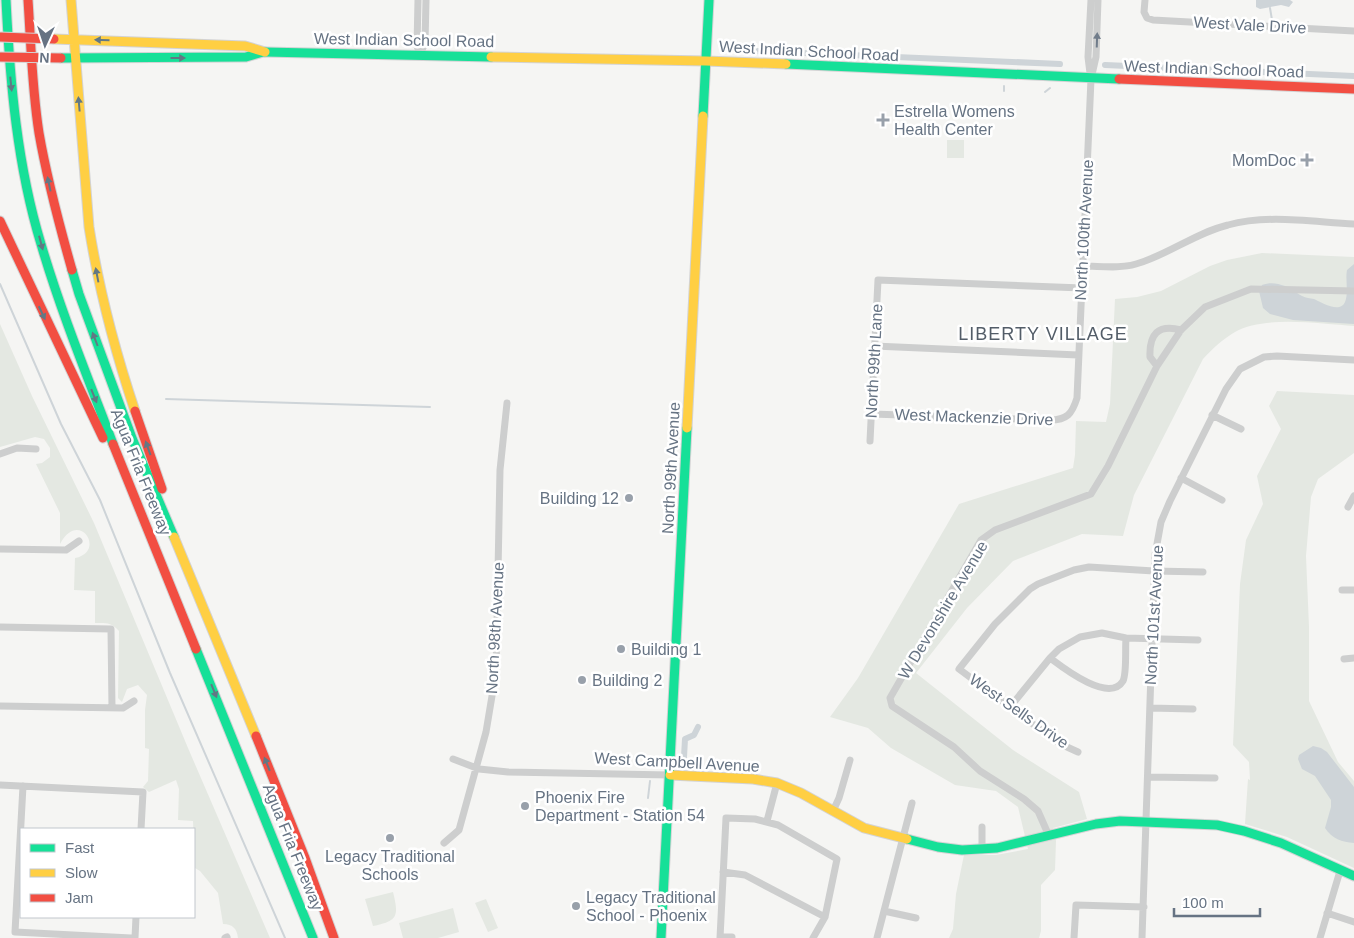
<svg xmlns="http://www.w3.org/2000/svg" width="1354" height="938" viewBox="0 0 1354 938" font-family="Helvetica,sans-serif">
  <rect width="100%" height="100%" fill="#f5f5f3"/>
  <!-- green -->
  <path fill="#e4e8e2" d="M947 140H964V158H947Z
    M1262 253 1354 257V326C1321 324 1264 315 1235 332 1223 339 1213 348 1203 359L1134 495 1123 536 1082 534 1013 561 967 608 916 673 1013 750 1079 792 1087 819 1053 828 1056 841 1055 870 1041 885V931L1039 938H949L953 929 956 894 964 855H996L1028 849 1018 807 996 791 955 785 891 748 868 728 830 717 858 678 959 504 1073 468 1075 455 1076 421 1106 422 1110 404 1115 299 1137 297 1161 291 1210 266 1227 260Z
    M0 324 32 396 94 523 188 748 270 938H238C237 929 233 924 223 924L218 893 200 871 195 868 193 821 178 820 179 789 176 780 149 792 143 787 148 781 149 749 145 748V710L147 695 138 685 127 689 122 702 118 698 119 631C111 622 106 623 95 623V591L74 590 75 558C107 552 79 508 60 544V513L36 464 42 463 50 457V448L44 439 35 437 0 447Z
    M1277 391 1354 395V453L1318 479 1311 497 1306 556 1309 627V701L1338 762 1354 781V868L1287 837 1245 824 1248 779 1250 780 1249 762 1233 745 1240 584 1246 540 1263 504 1257 476 1281 429 1269 406Z
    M393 892C399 916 398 921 373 926L365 899Z
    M486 899 498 928 488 932 475 903Z
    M453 908 459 932 438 938H403L399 923Z"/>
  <!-- water -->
  <path fill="#ced4d8" d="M1256 0H1290L1293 2 1289 7 1281 5 1260 9 1256 7Z
    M1354 264V324L1293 320 1270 314 1263 308 1259 291 1262 285C1270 282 1277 283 1285 286 1292 288 1296 293 1302 296 1306 298 1310 298 1314 299 1321 302 1340 314 1345 302 1349 292 1345 280 1347 270Z
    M1313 746 1321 748 1327 752 1354 787V843C1342 842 1332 839 1325 828L1331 807V800L1315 776 1302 769 1298 759 1299 755Z"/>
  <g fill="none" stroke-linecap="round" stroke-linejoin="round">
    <!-- stream -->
    <path stroke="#ced4d8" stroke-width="2" d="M1270 8 1272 20 1271 30
      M1004 91V86
      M1045 92 1050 88
      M0 284 61 424 100 500 170 673 285 938
      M166 399 430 407
      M648 798 650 781"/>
    <!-- canal -->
    <path stroke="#ced4d8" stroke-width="6" d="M739 50H749
      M755 51 1060 64
      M1105 65 1354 76
      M684 757 685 739 694 735 698 727"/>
    <!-- fast casing -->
    <g stroke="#d3d3d4" stroke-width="11">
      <path id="fast" d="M6 0C10 82 17 165 41 244 61 312 88 378 113 444
        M265 52 491 57
        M61 58 246 57 263 52
        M786 64 1119 79
        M703 116 709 0
        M72 270 79 294 132 438 174 537
        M196 649 313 938
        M907 839 938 847 962 850 997 848 1096 824 1120 821 1217 825 1244 831 1281 843 1354 876
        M661 938 687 428"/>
    </g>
    <!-- slow casing -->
    <g stroke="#d3d3d4" stroke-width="11">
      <path id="slow" d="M71 0 89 227C99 290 115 351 135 411
        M54 39 245 46 265 52
        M491 57 706 61 786 64
        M687 428 703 116
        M174 537 256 736
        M670 775 753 779 777 783 801 793 864 828 907 839"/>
    </g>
    <!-- jam casing -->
    <g stroke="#d3d3d4" stroke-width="11">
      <path id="jam" d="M28 0C31 44 32 89 39 133 47 179 59 224 72 270
        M1119 79 1354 89
        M0 221 103 438
        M135 411 162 489
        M113 444 196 649
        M256 736 305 858 334 938"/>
    </g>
    <!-- street -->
    <path stroke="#cdcece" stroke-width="7" d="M418 0 417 46 420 55
      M1145 0 1144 12 1147 18 1153 20 1354 31
      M420 55 425 43 426 0
      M1090 73 1088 57 1091 0
      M1083 266C1100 266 1119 269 1136 264 1168 255 1195 233 1228 225 1268 214 1313 222 1354 224
      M874 346 1078 355
      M1157 366 1150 357C1149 334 1158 324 1181 330
      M872 414 1050 420C1067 420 1072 414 1077 398L1091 79 1096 57 1098 0
      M1212 415 1241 429
      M870 441 878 280 1082 288
      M0 454 17 448 36 449
      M1181 478 1222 500
      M1348 507 1354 496
      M0 549 66 550 79 541
      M1342 590H1354
      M0 627 111 629 112 708
      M1050 658C1062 667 1109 704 1123 681 1127 673 1125 648 1126 638
      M1344 659 1354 658
      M0 706 123 708 134 701
      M1010 707 1050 658 1059 649 1080 637 1102 633 1126 638 1198 640
      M1150 708 1193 709
      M1078 752 1067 747 1053 739 959 669 995 624 1030 589 1038 584 1074 570 1089 567 1154 571 1203 572
      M453 759 479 769 508 772 670 775
      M1148 777 1215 778
      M0 785 143 792 141 829
      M23 786 15 932 131 938
      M833 811 839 798 850 760
      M767 821 777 783
      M982 827V850
      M1049 836 1038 811 1024 799 980 771 954 747 892 706 890 698 981 540 995 530 1091 494 1108 466 1157 366 1181 330 1205 307 1251 289 1354 291
      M444 843 459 830 486 732 496 672 500 470 507 403
      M723 872 745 875 825 917
      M884 911 916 918
      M1327 913 1354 922
      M720 937H732
      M135 938 136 917
      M225 938 227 937
      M720 938 726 818 755 819 778 825 837 859 825 917 813 938
      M877 938 912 803
      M1074 938 1076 905 1144 907
      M1142 938 1155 555 1161 522 1170 501 1226 389 1240 369 1264 357 1277 356 1354 360
      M1320 938 1340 871"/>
    <!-- fast -->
    <use href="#fast" stroke="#16e098" stroke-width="9"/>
    <!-- slow -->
    <use href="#slow" stroke="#ffcf43" stroke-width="9"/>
    <!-- jam -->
    <use href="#jam" stroke="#f24e42" stroke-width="9"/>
    <!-- jam-bridge casing -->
    <g stroke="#d3d3d4" stroke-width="11" stroke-linecap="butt">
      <path id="jam-bridge" d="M0 37 54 39
        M0 57 61 58"/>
    </g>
    <!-- jam-bridge -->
    <use href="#jam-bridge" stroke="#f24e42" stroke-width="9"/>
  </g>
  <!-- one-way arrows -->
  <defs><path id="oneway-solid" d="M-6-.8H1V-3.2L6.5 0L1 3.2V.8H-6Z" transform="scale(1.25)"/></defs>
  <g fill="#627884">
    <use href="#oneway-solid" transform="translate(102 40) rotate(-178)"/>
    <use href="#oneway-solid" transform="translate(178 58)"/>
    <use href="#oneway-solid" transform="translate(11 84) rotate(84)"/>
    <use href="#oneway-solid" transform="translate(79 104) rotate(-95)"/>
    <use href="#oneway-solid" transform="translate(49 184) rotate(-102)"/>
    <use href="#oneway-solid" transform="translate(41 243) rotate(75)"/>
    <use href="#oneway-solid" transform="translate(97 275) rotate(-101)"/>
    <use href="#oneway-solid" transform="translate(42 313) rotate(65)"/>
    <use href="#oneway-solid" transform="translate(95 339) rotate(-111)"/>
    <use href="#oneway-solid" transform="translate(94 396) rotate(68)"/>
    <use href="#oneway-solid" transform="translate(148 448) rotate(-110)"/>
    <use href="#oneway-solid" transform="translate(214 691) rotate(68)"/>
    <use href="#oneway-solid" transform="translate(267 764) rotate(-112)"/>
  </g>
  <use fill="#707c8a" href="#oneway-solid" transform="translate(1097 40) rotate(-88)"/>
  <!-- markers -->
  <g fill="#98a0aa" stroke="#fff" stroke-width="2">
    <path d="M880.5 112.5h5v5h5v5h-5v5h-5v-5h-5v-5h5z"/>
    <path d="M1304.5 152.5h5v5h5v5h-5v5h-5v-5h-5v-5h5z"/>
    <circle cx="629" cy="498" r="5"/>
    <circle cx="621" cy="649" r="5"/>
    <circle cx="582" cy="680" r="5"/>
    <circle cx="525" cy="806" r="5"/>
    <circle cx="390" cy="838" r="5"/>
    <circle cx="576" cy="906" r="5"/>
  </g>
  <g text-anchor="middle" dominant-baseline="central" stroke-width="5" stroke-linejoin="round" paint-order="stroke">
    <!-- street labels -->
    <g font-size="16" fill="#667383" stroke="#fff">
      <text transform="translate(1250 25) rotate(3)">West Vale Drive</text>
      <text transform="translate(404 40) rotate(1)">West Indian School Road</text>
      <text transform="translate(809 51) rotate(3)">West Indian School Road</text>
      <text transform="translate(1214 69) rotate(2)">West Indian School Road</text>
      <text transform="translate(1084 230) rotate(-87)">North 100th Avenue</text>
      <text transform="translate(874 361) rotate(-87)">North 99th Lane</text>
      <text transform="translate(974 417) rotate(2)">West Mackenzie Drive</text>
      <text transform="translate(671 468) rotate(-87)">North 99th Avenue</text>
      <text transform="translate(141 472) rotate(68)">Agua Fria Freeway</text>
      <text transform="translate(943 610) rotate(-59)">W Devonshire Avenue</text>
      <text transform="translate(1154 615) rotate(-87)">North 101st Avenue</text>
      <text transform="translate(495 628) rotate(-87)">North 98th Avenue</text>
      <text transform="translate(1019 711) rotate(35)">West Sells Drive</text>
      <text transform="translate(677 762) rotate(3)">West Campbell Avenue</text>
      <text transform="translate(293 847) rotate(68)">Agua Fria Freeway</text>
    </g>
    <!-- poi labels -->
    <g font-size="16" fill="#667383" stroke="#fff" text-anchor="start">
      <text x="894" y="111">Estrella Womens<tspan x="894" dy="18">Health Center</tspan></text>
      <text x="1296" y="160" text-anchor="end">MomDoc</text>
      <text x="619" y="498" text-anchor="end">Building 12</text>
      <text x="631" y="649">Building 1</text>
      <text x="592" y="680">Building 2</text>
      <text x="535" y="797">Phoenix Fire<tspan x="535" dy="18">Department - Station 54</tspan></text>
      <text x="390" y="856" text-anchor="middle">Legacy Traditional<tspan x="390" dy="18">Schools</tspan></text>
      <text x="586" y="897">Legacy Traditional<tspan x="586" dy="18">School - Phoenix</tspan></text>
    </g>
    <!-- neighbourhood labels -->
    <g font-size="18" letter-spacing="1" fill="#535d68" stroke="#fff">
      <text x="1043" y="334">LIBERTY VILLAGE</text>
    </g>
  </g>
  <!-- legend -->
  <rect x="20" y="828" width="175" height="90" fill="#ffffff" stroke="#c2c7cd"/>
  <rect x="30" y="844" width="25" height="8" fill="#16e098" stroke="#c2c7cd"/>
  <text x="65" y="853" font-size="15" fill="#667383">Fast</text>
  <rect x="30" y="869" width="25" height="8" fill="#ffcf43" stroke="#c2c7cd"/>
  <text x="65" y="878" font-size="15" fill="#667383">Slow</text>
  <rect x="30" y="894" width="25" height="8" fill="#f24e42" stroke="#c2c7cd"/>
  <text x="65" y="903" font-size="15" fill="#667383">Jam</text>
  <!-- north arrow -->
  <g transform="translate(45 45) rotate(183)" stroke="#ffffff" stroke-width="4" paint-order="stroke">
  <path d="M0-4L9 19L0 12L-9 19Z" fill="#667383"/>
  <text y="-8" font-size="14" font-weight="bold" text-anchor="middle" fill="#667383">N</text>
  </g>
  <!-- scale -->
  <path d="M1174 908v8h86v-8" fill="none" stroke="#667383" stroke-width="2.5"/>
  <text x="1182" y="908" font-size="15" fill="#667383" stroke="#ffffff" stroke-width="4" paint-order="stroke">100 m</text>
</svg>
